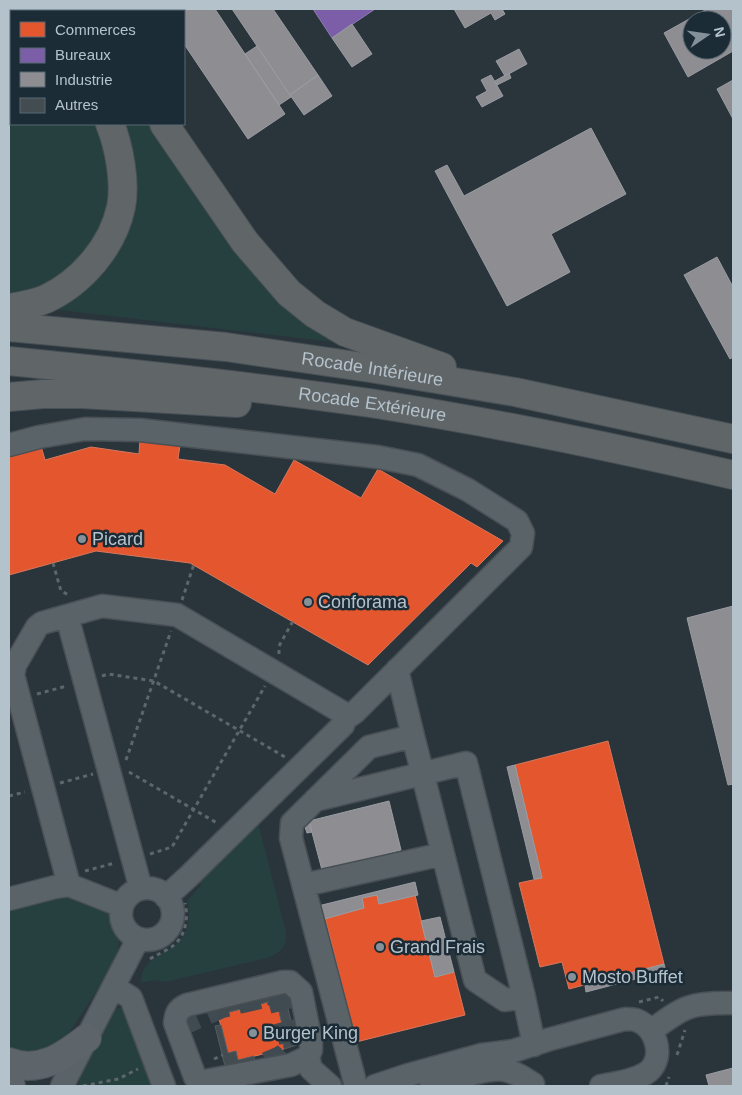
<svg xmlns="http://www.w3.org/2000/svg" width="742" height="1095" viewBox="0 0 742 1095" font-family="Helvetica,sans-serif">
  <rect width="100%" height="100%" fill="#2a353b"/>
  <!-- green -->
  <path fill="#26403f" d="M9 11 11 13V124H100L113 183 110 213 91 249 46 289 9 298Z
    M122 124H156L342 343 52 309 114 252Z
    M258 823 286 932C287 948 281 952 267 958L166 982 154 980 141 983C141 953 175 956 186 931 191 920 188 911 188 900L201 885 197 879Z
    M57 896C72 896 77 898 90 904 96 907 104 909 108 913 123 927 120 951 112 968L57 1051 9 1053V907Z
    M120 1007 124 1010 153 1086H78L83 1065 108 1019 115 1010Z"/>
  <!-- shops -->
  <path fill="#e4572e" stroke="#d6775d" d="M140 439 180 445 178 459 225 465 275 494 294 460 361 498 378 469 503 541 477 567 471 563 368 665 190 563 96 551 9 575V455L41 446 45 460 91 447 139 454Z
    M608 741 664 964 569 989 562 962 540 967 519 883 542 878 515 765Z
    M377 895 379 904 415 895 435 977 454 972 465 1015 356 1042 325 917 364 908 362 898Z
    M272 1001 275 1004V1009L279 1012 286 1041 283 1044 284 1049 238 1060 236 1051 228 1053 218 1015Z"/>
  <!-- offices -->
  <path fill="#7b5ea7" stroke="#8c7cb2" d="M313 9H375L332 38Z"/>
  <!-- industry -->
  <path fill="#8d8d92" stroke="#999da3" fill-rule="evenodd" d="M162 9H215L285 114 248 139 184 44V11H162Z
    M232 9H273L318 75 290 95Z
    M454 9H502L505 14 495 20 491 13 465 28Z
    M707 9H733V51L688 77 664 33ZM692 20H722V50H692Z
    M352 24 372 54 352 67 332 38Z
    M257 46 291 97 279 105 245 54Z
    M519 49 527 64 505 76 496 61Z
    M509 73 511 78 497 85 495 81Z
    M318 75 332 96 304 115 290 95Z
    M491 75 503 96 482 107 476 97 487 91 481 80Z
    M733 80V119L717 89Z
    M591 128 626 194 551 234 570 272 507 306 435 171 447 165 464 196Z
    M717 257 733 287V357L730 359 684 275Z
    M733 606V784L728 785 687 618Z
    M515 765 542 878 534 879 507 767Z
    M389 801 401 850 322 870 309 821Z
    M310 823 312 832 307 833 304 824Z
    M415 882 418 895 379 904 377 895 362 898 364 908 321 920 318 906Z
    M440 917 454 972 435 977 421 921Z
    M664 964 666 971 586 992 585 985Z
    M733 1068V1086H709L706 1075Z"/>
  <!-- building -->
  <path fill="#434c50" stroke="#525c62" d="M282 985 297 1045 284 1049 283 1044 286 1041 279 1012 275 1009V1004L272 1001 218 1015 215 1002Z
    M221 1025 228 1053 236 1051 238 1060 254 1056 255 1063 226 1070 215 1026Z"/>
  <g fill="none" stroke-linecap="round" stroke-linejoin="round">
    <!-- minor-tunnel -->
    <path stroke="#3f4a51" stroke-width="22" stroke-dasharray="22 11" stroke-linecap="butt" d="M177 1027 222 1007 273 995 279 999 290 1042C289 1060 270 1058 258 1068"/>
    <!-- minor casing -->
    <g stroke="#485055" stroke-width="25">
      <path id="minor" d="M9 445 39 437 85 429 140 430 378 457 418 465 468 490 517 521 523 533 521 547 355 712 345 719
        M67 616 141 889
        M413 736 475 980 505 1000 524 997 534 1045
        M315 800 466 763 524 997
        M304 885 443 854
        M121 914a26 26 0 1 1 52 0a26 26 0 1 1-52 0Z
        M9 899 55 887 69 885
        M122 906 69 885 13 675 15 665 37 627 42 623 102 606 177 615 340 711 343 713 345 719 343 725 188 877 166 897
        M283 982H290L301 992 311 1042V1050L308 1057 291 1065 200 1082 195 1077 175 1023C176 1013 178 1009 187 1005Z
        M114 987 131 998 164 1086
        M651 1031C684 1006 692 1002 733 1003
        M308 1057 311 1069 330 1086
        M62 1086 138 939
        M356 1086 291 838 292 823 369 747 413 736 397 670
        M375 1086 408 1075 481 1055 513 1051 547 1040 625 1019C628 1019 633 1019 636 1020 656 1027 665 1056 649 1071 637 1081 615 1083 601 1086
        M431 1086C450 1081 485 1067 504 1070 515 1072 524 1078 533 1084"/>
    </g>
    <!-- major casing -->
    <g stroke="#485157" stroke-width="30">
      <path id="major" d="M9 1062C39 1074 64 1056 87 1038
        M9 1084 11 1086"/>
    </g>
    <!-- highway casing -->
    <g stroke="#475056" stroke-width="30">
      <g id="highway">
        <path d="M26 9 29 11"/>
        <path d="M85 9 87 11"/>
        <path d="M164 124 245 242 289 293 315 314 345 332 442 367"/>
        <path d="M9 308C21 306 34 304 46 299 82 282 113 246 121 207 126 183 119 146 110 124"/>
        <path id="s1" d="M9 327 226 347 370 368 515 392 733 439"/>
        <path id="s2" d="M9 361C129 373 250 386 370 403 492 422 613 447 733 475"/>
        <path d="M9 397 43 394H82L237 403"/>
      </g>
    </g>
    <!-- path -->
    <path stroke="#5d666a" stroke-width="3" stroke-dasharray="4 4" stroke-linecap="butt" d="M53 563 61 591 69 595
      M182 600 194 564
      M279 654V646L293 621
      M102 676 108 674 154 681 285 757
      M37 694 67 686
      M126 760 171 631
      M129 772 217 823
      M60 783 93 774
      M9 796 25 792
      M150 854 172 847 265 686
      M85 871 115 863
      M150 959C156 955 162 953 168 949 185 940 189 920 185 903
      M639 1002 659 997 663 1001
      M677 1055 685 1030
      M214 1059 223 1055
      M83 1086 118 1079 138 1069
      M666 1086 669 1077"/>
    <!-- minor -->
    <use href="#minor" stroke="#5a6368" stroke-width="22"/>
    <!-- major -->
    <use href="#major" stroke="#5d656a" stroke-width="28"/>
    <!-- highway -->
    <use href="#highway" stroke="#606568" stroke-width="28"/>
  </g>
  <!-- markers -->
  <g fill="#849199" stroke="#1c2c36" stroke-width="2">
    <circle cx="82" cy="539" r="5"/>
    <circle cx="308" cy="602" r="5"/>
    <circle cx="380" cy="947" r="5"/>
    <circle cx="572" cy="977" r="5"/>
    <circle cx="253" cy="1033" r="5"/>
  </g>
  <g text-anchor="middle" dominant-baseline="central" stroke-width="5" stroke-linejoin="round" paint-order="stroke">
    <!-- street labels -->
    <g font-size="18" fill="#b4c2cc" stroke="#1c2c36">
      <text stroke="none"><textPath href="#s1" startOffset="366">Rocade Intérieure</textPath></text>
      <text stroke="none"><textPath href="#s2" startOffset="366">Rocade Extérieure</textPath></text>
    </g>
    <!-- poi labels -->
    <g font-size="18" fill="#b4c2cc" stroke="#1c2c36" text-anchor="start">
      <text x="92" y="539">Picard</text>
      <text x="318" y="602">Conforama</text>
      <text x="390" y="947">Grand Frais</text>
      <text x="582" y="977">Mosto Buffet</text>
      <text x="263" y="1033">Burger King</text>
    </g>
  </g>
  <!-- border -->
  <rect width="742" height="1095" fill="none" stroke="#b4c2cc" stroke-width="20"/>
  <!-- legend -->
  <rect x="10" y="10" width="175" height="115" fill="#1c2c36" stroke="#596872"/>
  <rect x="20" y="22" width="25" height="15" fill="#e4572e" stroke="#596872"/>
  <text x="55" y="35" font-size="15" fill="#b4c2cc">Commerces</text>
  <rect x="20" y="48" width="25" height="15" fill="#7b5ea7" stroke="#596872"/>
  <text x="55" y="60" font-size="15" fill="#b4c2cc">Bureaux</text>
  <rect x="20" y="72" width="25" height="15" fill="#8d8d92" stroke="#596872"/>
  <text x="55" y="85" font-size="15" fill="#b4c2cc">Industrie</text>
  <rect x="20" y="98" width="25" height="15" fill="#434c50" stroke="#596872"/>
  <text x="55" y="110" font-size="15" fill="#b4c2cc">Autres</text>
  <!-- north arrow -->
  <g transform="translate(707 35) rotate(77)"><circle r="24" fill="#1c2c36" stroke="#596872"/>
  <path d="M0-4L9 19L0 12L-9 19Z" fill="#849199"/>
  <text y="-8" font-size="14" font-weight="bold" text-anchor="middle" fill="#b4c2cc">N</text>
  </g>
</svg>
